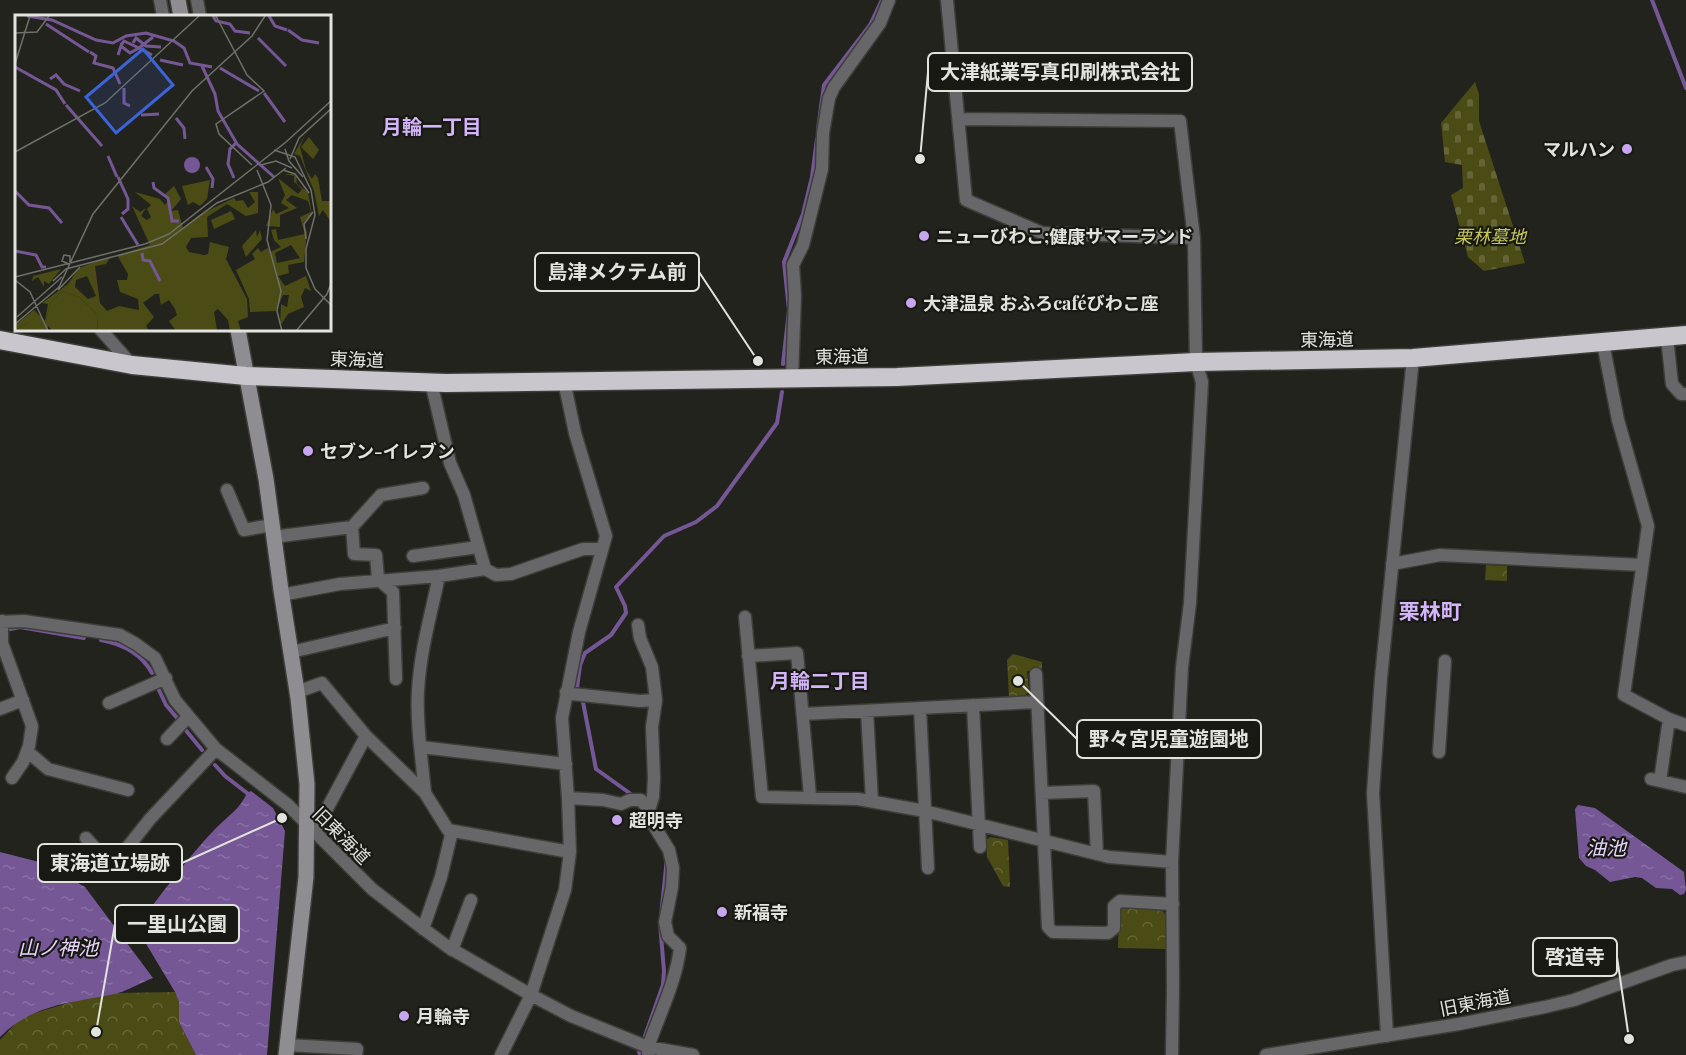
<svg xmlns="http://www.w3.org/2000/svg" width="1686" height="1055" viewBox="0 0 1686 1055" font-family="'Playfair Display','Noto Sans JP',serif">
  <defs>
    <pattern id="forest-crowns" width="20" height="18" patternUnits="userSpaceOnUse" patternTransform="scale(1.5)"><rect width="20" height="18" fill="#4b4b15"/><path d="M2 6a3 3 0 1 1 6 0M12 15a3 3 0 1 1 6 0" fill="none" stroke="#656537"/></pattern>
    <pattern id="cemetery-stones" width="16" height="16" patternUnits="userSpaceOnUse" patternTransform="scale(1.5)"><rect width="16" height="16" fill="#4b4b15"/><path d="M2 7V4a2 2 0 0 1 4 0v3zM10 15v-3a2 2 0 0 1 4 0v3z" fill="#656537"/></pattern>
    <pattern id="water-ripples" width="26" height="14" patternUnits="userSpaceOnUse" patternTransform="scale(1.5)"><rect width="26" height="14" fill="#755796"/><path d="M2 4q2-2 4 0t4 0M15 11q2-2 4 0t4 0" fill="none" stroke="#886fa4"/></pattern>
  </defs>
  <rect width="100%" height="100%" fill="#23231e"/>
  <!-- forest -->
  <path fill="url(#forest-crowns)" d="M1486 565 1507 566V581L1485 580Z
    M1013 654 1042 662V669L1027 671 1029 691 1025 696H1009L1007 660Z
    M990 837 1008 840 1010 887 1003 886 987 857 986 840Z
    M1126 906 1160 908 1169 919V949L1118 948 1119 911Z
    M175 992 179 1002V1022L196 1055H0V1040L16 1023 28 1015 85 998 117 993Z"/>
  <!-- cemetery -->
  <path fill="url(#cemetery-stones)" d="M1475 82 1479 94V121L1525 263 1484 271 1468 257 1451 195 1463 188 1462 165 1445 162 1441 123Z"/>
  <!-- water -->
  <path fill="url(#water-ripples)" d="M251 791 273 808 285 831 267 1055H196L179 1022V1002L175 992 136 927C162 894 187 858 216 828 228 816 240 809 247 793Z
    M1578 805 1595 808 1684 872 1686 890 1684 894 1680 895 1672 889 1656 888 1642 878 1635 877 1610 882 1595 870 1586 866 1579 858 1575 809Z
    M0 852 43 863 85 887 153 978C140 983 127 991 114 994 72 1003 32 1004 0 1037Z"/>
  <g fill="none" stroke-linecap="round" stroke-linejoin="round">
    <!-- stream -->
    <path stroke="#755796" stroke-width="4" d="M1652 0 1686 88
      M818 129 824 85 870 25 882 0
      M783 364 789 310 784 262 803 214 812 177 817 139
      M10 629 20 627 84 638
      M101 640C123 644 141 653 152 673
      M158 688 166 705 178 719
      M579 691 577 688 580 665 585 653 611 635 626 613 625 606 616 587 664 536 696 522 717 506 777 423 782 392
      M582 697 596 769 635 797
      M184 728 202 750
      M215 765 225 776 247 793
      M641 812 649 828
      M661 916 666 868V861
      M645 1036 663 985 664 971 660 923
      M639 1051 640 1055"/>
    <!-- street casing -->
    <g stroke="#3e3e39" stroke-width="15">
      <path id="street" d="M160 0 163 16
        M197 0 200 16
        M947 0 966 200 1042 233 1194 238
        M959 119 1180 121 1194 238 1196 362 1202 382 1190 603 1182 667 1172 862 1173 986 1172 1055
        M101 330 132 365
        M1667 337 1672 384 1681 394H1686
        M1603 343 1618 420 1648 526 1624 695 1669 719 1686 725
        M792 378 795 296 793 265 803 245 822 169 823 133 829 98 834 87 880 23 889 0
        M431 382 450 463 464 495 485 569
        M227 490 244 530 272 525
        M352 527 381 495 423 488
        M273 537 352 527 354 554 376 555 378 579 393 592 396 679
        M413 556 478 547
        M1392 564 1440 555 1642 565
        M281 595 340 584 439 576 485 569 496 575 511 574 583 549H601
        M745 617 762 797 858 799 925 811 1109 857 1172 862
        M2 621V643L32 726 29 746 23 762 12 778
        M0 622 24 621 120 635 136 644 155 658 175 700 216 749 288 805 372 889 421 927 448 947 531 995 571 1016 648 1047 693 1055
        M638 625 640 638 652 667 656 700 652 727 654 778 653 797 649 810 656 829 669 850 673 868 672 887 665 922 668 936 680 948C676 982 659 1015 648 1047V1053
        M291 652 395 628
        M748 656 797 653 810 796
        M1036 674 1048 927 1053 932 1108 933 1114 928V906L1120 901 1173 904
        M297 692 322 683 366 736 425 793 448 830 570 852
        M566 692 572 694 640 701 656 700
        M109 703 166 678
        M973 705 980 847
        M920 708 928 868
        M0 709 23 700
        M867 711 872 801
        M803 714 1037 702
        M167 739 188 717
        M421 747 566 764
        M27 751 48 769 128 790
        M1439 752 1445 661
        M1651 779 1686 787
        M1660 781 1669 719
        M425 793C422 760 416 724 418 691 420 652 431 614 439 576
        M1042 793 1094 791 1097 854
        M568 798 603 800 621 804 630 800H641L649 810
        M314 833 366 736
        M86 838 112 867 150 819 216 749
        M423 929 441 877 452 831
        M452 950 471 900
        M1387 1036 1373 793 1381 678 1413 358
        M287 1045 357 1049 356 1055
        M501 1055 531 995 565 890 570 852 568 798 562 718 579 632 606 536 575 433 564 381
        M1266 1055 1459 1024 1545 1007 1574 1000 1672 965 1686 962"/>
    </g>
    <!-- secondary casing -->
    <g stroke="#3e3e39" stroke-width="18">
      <path id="secondary" d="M178 0 181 16
        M238 330 266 479 281 590 298 698 307 784 306 877 286 1055"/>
    </g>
    <!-- highway casing -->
    <g stroke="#3e3e39" stroke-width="21">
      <path id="highway" d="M0 340 132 365 246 376 446 383 897 377 1196 362 1413 358 1686 335"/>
    </g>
    <!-- street -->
    <use href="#street" stroke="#676669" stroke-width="12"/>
    <!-- secondary -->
    <use href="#secondary" stroke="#8f8d91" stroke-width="15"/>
    <!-- highway -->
    <use href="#highway" stroke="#c9c6cd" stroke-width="18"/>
  </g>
  <!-- markers -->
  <g fill="#c7a6ef" stroke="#191914" stroke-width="2">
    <circle cx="1627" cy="149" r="6"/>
    <circle cx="924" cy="236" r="6"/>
    <circle cx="911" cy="303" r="6"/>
    <circle cx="308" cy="451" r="6"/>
    <circle cx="617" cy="820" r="6"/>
    <circle cx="722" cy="912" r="6"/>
    <circle cx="404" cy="1016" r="6"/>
  </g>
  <g text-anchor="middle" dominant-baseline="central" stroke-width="4.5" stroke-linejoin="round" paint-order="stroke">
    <!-- poi labels -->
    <g font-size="18" font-weight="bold" fill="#e2e2df" stroke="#191914" text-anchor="start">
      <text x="1615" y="149" text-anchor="end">マルハン</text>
      <text x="936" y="236">ニューびわこ;健康サマーランド</text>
      <text x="923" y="303">大津温泉 おふろcaféびわこ座</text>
      <text x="320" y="451">セブン-イレブン</text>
      <text x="629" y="820">超明寺</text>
      <text x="734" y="912">新福寺</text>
      <text x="416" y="1016">月輪寺</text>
    </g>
    <!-- park labels -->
    <g font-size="18" font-style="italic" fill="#c5c558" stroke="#191914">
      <text x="1490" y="236">栗林墓地</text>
    </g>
    <!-- street labels -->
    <g font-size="18" fill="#e2e2df" stroke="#191914">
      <text transform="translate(1327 339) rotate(-1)">東海道</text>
      <text transform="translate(842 356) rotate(-1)">東海道</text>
      <text transform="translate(357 359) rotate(2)">東海道</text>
      <text transform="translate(342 835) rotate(45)">旧東海道</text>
      <text transform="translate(1475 1002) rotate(-11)">旧東海道</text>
    </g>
    <!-- neighbourhood labels -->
    <g font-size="20" font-weight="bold" fill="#d4b5f9" stroke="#191914">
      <text x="432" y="125">月輪一丁目</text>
      <text x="820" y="679">月輪二丁目</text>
    </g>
    <!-- water labels -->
    <g font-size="20" font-style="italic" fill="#e5d5fa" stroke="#191914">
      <text x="1606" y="846">油池</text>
      <text x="58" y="946">山ノ神池</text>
    </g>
    <!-- quarter labels -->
    <g font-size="21" font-weight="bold" fill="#d4b5f9" stroke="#191914">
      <text x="1430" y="610">栗林町</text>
    </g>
  </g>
  <!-- overview -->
  <g transform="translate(15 15)">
    <rect width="316" height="316" fill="#23231e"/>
    <path d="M294 122 304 135 298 144 286 132ZM216 196 220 204 199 214 196 205ZM47 276 64 282 83 300 82 316H38L33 311V316H0L13 307 30 309 36 287Z" fill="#4b4b15"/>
    <path d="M290 120 285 132 291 155 297 164 300 159 303 163 307 186H316V207L308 195 304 201 299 176 285 141 279 139ZM269 159H277L281 161 282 169 293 177 297 199 288 208 292 217 289 247 273 250 274 258 263 261 270 271 291 261 296 276 290 273 286 282 289 292 273 299 265 311 266 289 272 292 274 280H268L261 296 235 297 234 284 221 255 240 244 237 239 243 233 246 237 253 233 255 237 266 232 259 225 256 215 261 214 263 225 290 219 285 202 296 197 293 186 277 180 271 185 282 193 265 200V212L251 211 258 194 261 199 274 193 266 188 270 180 263 163 283 179 287 174 279 167V161ZM276 230 285 243 262 248 260 238ZM195 165 192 184 185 191 178 187 173 190 167 171ZM120 177 145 184 150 190 153 186 156 196 163 195 168 213 184 200 219 183 221 186 228 185 233 193 240 187 234 177H243V198L231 201 212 189 192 202 193 222 176 223 171 232 174 237 189 240 193 239 195 227 214 232 211 244 232 284 233 302 223 306 226 316H215L213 305 203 294 199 297 202 315 161 316 154 306 162 300 160 294 154 285 146 290 144 279H140L128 288 139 302 131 311 134 316H82L83 300 64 282 47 276 36 287 30 309 24 310 21 316 13 307 0 316V310L19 295 30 306 33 289 27 288 53 269 64 253 96 241 91 249 80 251 85 288 92 296 104 291 124 295 123 284 105 277 102 265H112L113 259 102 240 135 230 117 191 125 197 131 193 126 201 132 205 136 202 132 194 136 190ZM72 261 81 281 73 284 60 272 61 265ZM241 215 242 222 245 215 247 224 231 242 227 231ZM46 254 34 269 29 266V272L23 262 17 266 18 261Z" fill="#4b4b15" fill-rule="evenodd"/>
    <path d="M159 171 166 184 157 195 150 179Z" fill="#4b4b15"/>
    <path d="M169 150a8 8 0 1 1 16 0a8 8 0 1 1-16 0Z" fill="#755796"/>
    <path fill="none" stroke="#755796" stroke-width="3" d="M12 1 37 5 81 25 98 28 111 21 131 18 159 26 169 33 175 48 197 52M198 1 201 6 215 9 220 16 235 18M254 1 260 11 272 15M31 9 74 37M273 15 287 25 304 28M243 23 271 51M118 28 121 23 131 31 146 32M106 30 109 26 124 33 138 22M75 37 81 41 79 48 98 53 105 69M103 40 106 31 115 38 124 33 137 40M145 45 168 50M187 51 200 79 203 96 222 129 259 162M0 52 41 75 50 89M205 53 244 76M35 64 41 60 49 69 65 76M109 73V88L115 91M249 78 270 107M51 90 87 131M126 100 144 99M161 103 169 113 170 124M93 141 102 162M191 152 198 164 197 173M103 162 113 184V194L107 199M219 163 213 149 215 134 221 128M138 167 139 173 153 183 157 206H164M0 176 14 190 34 193 47 208M106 202 123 230M0 236 21 240 27 252H31M127 238 128 245 135 246 145 266"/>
    <path fill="none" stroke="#6f6f6b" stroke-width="1.5" d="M201 1 232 60 249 76 201 109 204 119 237 150M0 18 22 17 34 1M0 49 15 1M270 134 274 146 288 162M259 135 280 142 296 175 300 200 291 234V253L300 274 317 291M0 137 90 88 184 1M275 144 284 123 317 93M246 150 261 146 277 153M242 155 256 190 252 225 266 276 262 296 267 316M268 155 280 159 294 178M291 224 289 209 298 197M54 249 47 246 49 240 55 241V249M0 262 130 229 154 219 271 127 317 85M0 265 15 277 33 316M38 266 51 254 147 229 202 188 253 167 271 153M43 275 65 252M2 302 47 262M0 309 44 272 78 199 177 76 237 21 250 1M281 316 312 279 317 266"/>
    <path fill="#3b64d9" fill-opacity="0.15" stroke="#3b64d9" stroke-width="3" d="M128 34 158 70 101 118 71 82Z"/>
    <rect width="316" height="316" fill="none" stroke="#e2e2df" stroke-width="3"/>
  </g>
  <!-- callouts -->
  <path fill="none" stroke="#e2e2df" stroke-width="2" d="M920 159L928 72M758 361L699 272M1018 681L1077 739M282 818L182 863M96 1032L115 924M1629 1039L1617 957"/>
  <g fill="#e2e2df" stroke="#191914" stroke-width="2">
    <circle cx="920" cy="159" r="6"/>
    <circle cx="758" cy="361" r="6"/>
    <circle cx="1018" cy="681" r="6"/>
    <circle cx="282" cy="818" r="6"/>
    <circle cx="96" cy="1032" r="6"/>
    <circle cx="1629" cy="1039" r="6"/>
  </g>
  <g fill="#191914" stroke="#e2e2df" stroke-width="2">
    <rect x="928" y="53" width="264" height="38" rx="6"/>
    <rect x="535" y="253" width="164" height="38" rx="6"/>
    <rect x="1077" y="720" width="184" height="38" rx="6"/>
    <rect x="38" y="844" width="144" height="38" rx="6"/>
    <rect x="115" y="905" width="124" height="38" rx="6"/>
    <rect x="1533" y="938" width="84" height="38" rx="6"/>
  </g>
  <g font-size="20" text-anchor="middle" font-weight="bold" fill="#e2e2df">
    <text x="1060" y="79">大津紙業写真印刷株式会社</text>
    <text x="617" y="279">島津メクテム前</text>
    <text x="1169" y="746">野々宮児童遊園地</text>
    <text x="110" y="870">東海道立場跡</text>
    <text x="177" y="931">一里山公園</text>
    <text x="1575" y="964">啓道寺</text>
  </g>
</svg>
